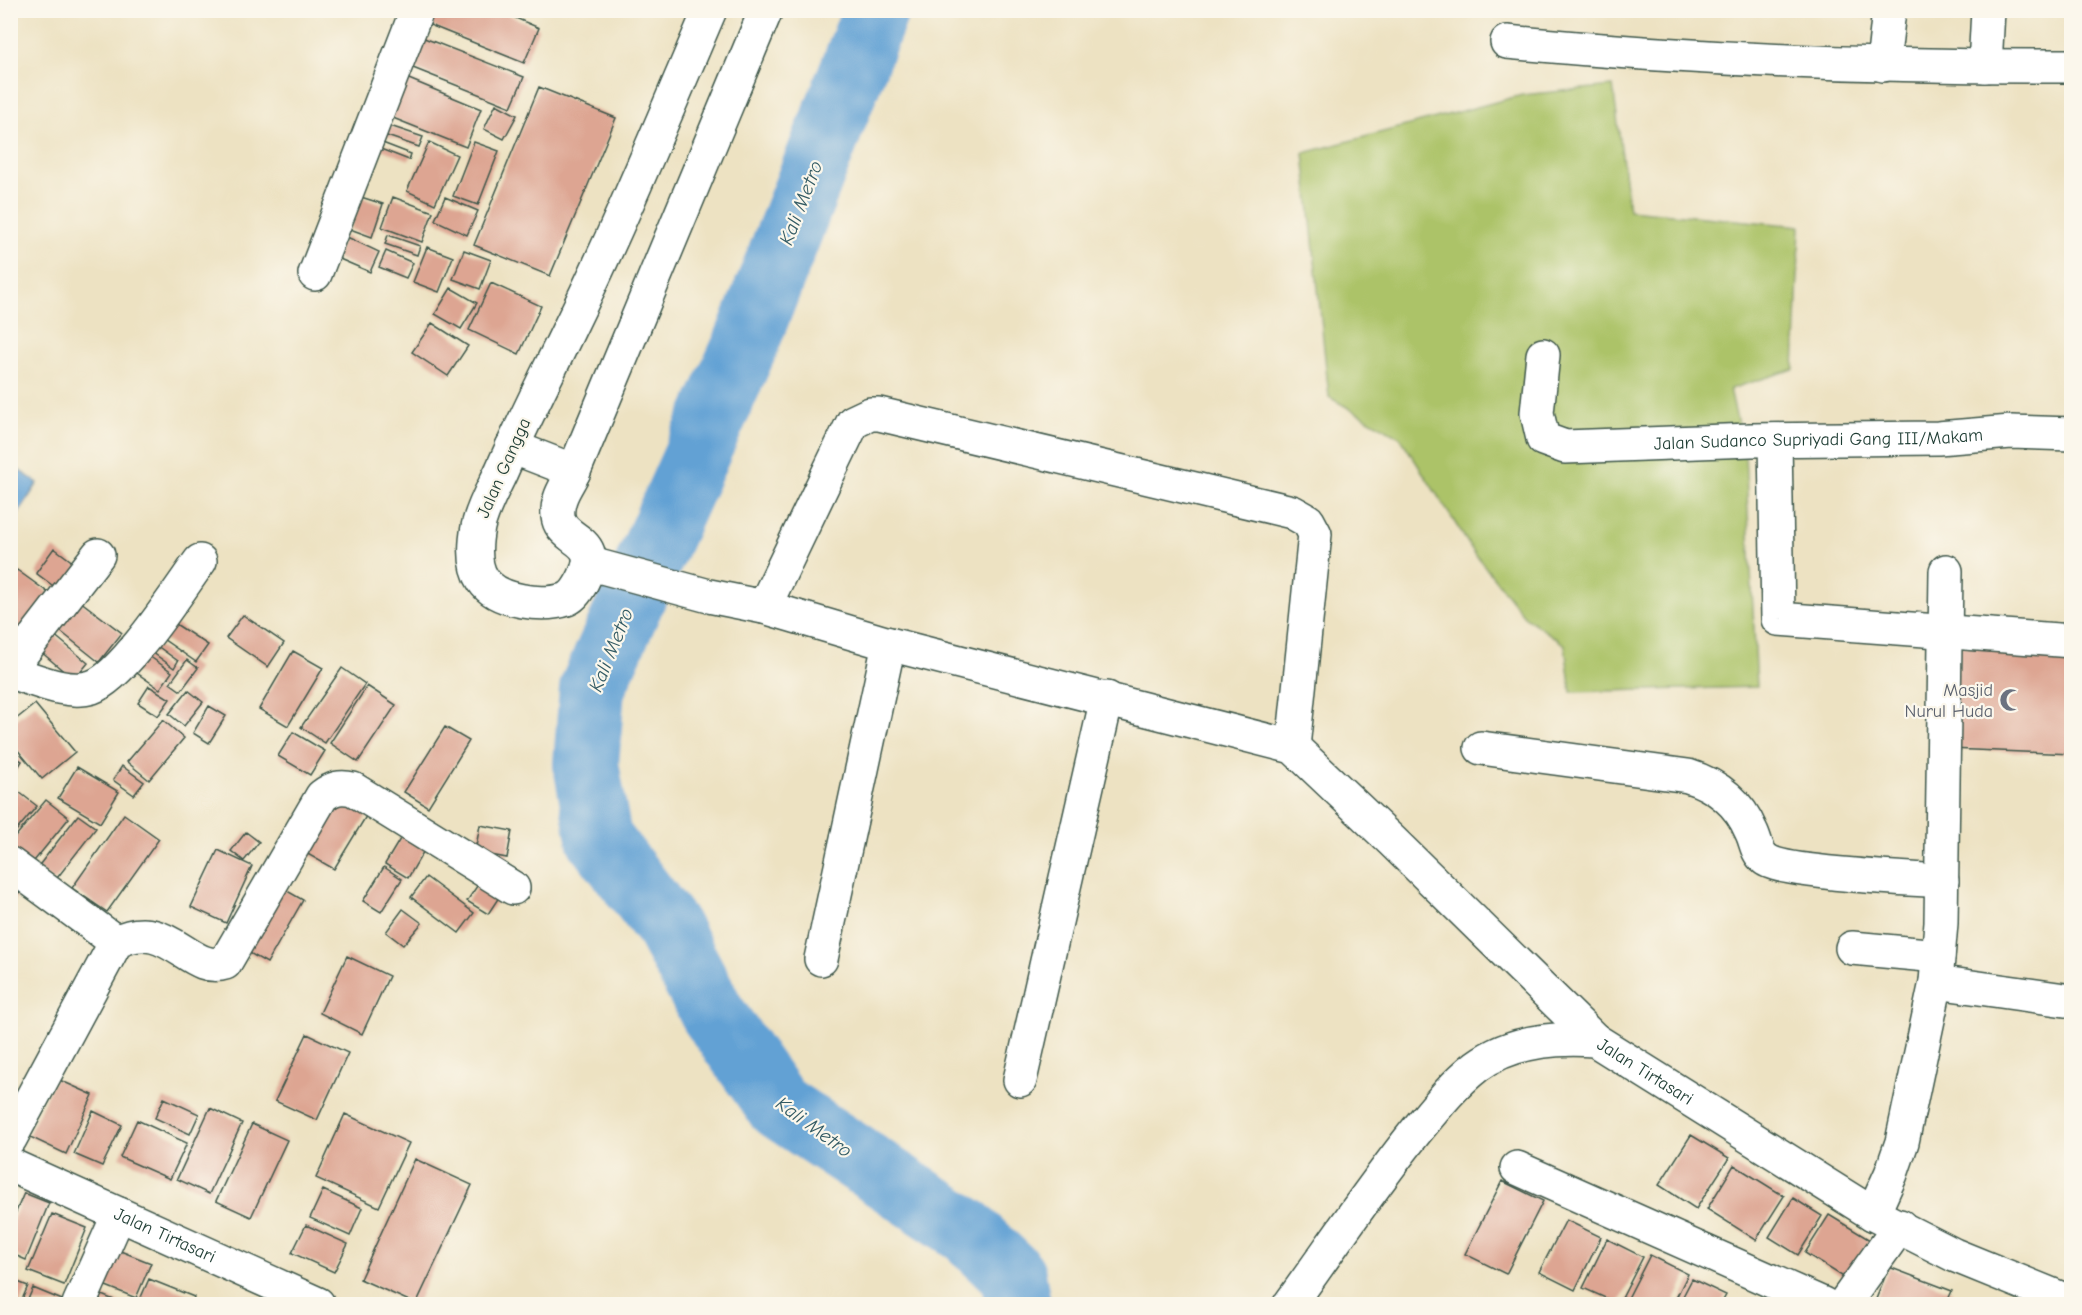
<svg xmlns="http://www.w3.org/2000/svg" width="2082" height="1315" viewBox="0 0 2082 1315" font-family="'Comic Neue',sans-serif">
  <rect width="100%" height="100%" fill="#fbf7ec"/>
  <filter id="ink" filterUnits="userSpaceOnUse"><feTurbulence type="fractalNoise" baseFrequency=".0167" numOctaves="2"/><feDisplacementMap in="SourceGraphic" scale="12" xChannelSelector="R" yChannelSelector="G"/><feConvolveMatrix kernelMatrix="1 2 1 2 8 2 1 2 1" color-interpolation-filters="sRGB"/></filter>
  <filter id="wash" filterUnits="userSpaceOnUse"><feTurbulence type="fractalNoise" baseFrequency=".008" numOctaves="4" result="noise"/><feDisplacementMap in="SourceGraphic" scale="24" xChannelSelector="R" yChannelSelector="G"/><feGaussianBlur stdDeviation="1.35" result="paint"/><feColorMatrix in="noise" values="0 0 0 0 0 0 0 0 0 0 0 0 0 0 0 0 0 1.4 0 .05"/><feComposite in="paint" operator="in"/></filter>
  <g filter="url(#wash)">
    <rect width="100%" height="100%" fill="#ede2c2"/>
    <!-- green -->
    <path fill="#acc368" stroke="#66804e" stroke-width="1.5" d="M1613 86 1629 210 1800 226 1794 369 1730 389 1745 455 1757 687 1571 692 1565 645 1524 616 1475 554 1400 437 1329 397 1304 153 1522 95Z"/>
    <!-- water -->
    <path fill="#62a1d4" stroke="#406f84" stroke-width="1.5" d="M11 465 38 483 11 524Z"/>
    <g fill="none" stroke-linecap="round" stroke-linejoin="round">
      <!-- river -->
      <path stroke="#62a1d4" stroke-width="66" d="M876 10 745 346 592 689 586 764 599 838 668 928 713 1014 778 1106 967 1231 1013 1275 1018 1304"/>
    </g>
    <g id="blocks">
      <!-- building -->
      <path fill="#dda592" d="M430 10H497L539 28 524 63 425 23Z
        M419 36 524 77 511 107 408 66Z
        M404 77 481 109 466 147 388 116Z
        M539 87 616 118 550 276 474 245Z
        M496 104 517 115 504 139 484 129Z
        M384 124 423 137 419 147 381 134Z
        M380 142 411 154 409 160 378 148Z
        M429 142 457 155 435 204 407 191Z
        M474 142 499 151 478 205 453 196Z
        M361 197 383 204 372 237 350 229Z
        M393 197 433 212 422 242 382 227Z
        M445 197 478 211 467 235 435 220Z
        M388 235 420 246 417 255 385 244Z
        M345 236 379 252 370 272 335 257Z
        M427 247 453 257 439 292 413 282Z
        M464 250 491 260 480 289 453 279Z
        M386 251 413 263 406 278 379 267Z
        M491 283 541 306 519 354 469 330Z
        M451 288 477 303 461 329 435 314Z
        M432 323 468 346 448 376 412 352Z
        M54 548 82 569 64 594 36 573Z
        M17 570 57 599 25 642 10 631V579Z
        M72 595 122 633 99 662 50 623Z
        M243 615 284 643 268 667 226 638Z
        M171 621 208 645 196 662 160 637Z
        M47 629 88 663 74 680 33 645Z
        M153 643 178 661 174 668 149 650Z
        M1952 645 2072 650V754L1950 749Z
        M293 651 323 668 288 726 259 709Z
        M146 654 172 672 160 689 134 671Z
        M187 660 198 668 181 691 170 683Z
        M342 668 365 684 325 743 301 727Z
        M149 686 170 699 158 716 138 703Z
        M367 686 396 705 358 762 330 743Z
        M188 690 203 702 184 726 169 714Z
        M35 704 75 752 42 779 10 741V724Z
        M209 706 226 716 209 743 193 733Z
        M163 720 184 738 149 780 127 762Z
        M445 727 469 741 428 807 404 792Z
        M293 732 325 751 310 775 278 756Z
        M10 754 22 761 14 774 10 772Z
        M122 766 144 782 134 795 113 780Z
        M77 767 119 792 100 823 58 798Z
        M10 785 37 806 10 838Z
        M339 795 368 813 334 869 304 852Z
        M46 800 69 818 30 866 10 850V843Z
        M124 814 159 839 107 912 72 888Z
        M78 815 96 828 54 882 37 868Z
        M480 825 512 831 507 858 475 852Z
        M406 829 429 842 408 878 385 864Z
        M246 832 259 842 244 861 231 851Z
        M218 850 252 866 226 923 191 907Z
        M384 867 402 879 381 912 363 901Z
        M426 877 474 913 459 933 411 897Z
        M483 877 503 891 488 914 467 901Z
        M10 882 21 887 10 908Z
        M282 888 303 900 267 963 246 951Z
        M403 909 422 923 403 945 386 932Z
        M347 956 389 976 362 1034 320 1013Z
        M307 1034 348 1053 317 1120 275 1101Z
        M55 1078 93 1095 66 1154 28 1136Z
        M164 1098 199 1114 190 1134 155 1118Z
        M210 1108 242 1123 209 1194 177 1179Z
        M93 1111 122 1125 102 1166 74 1154Z
        M345 1114 409 1143 379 1207 316 1178Z
        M137 1120 187 1143 170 1179 120 1157Z
        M252 1124 287 1140 251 1217 216 1201Z
        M1691 1135 1729 1158 1696 1209 1659 1185Z
        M415 1159 472 1185 416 1304 360 1279Z
        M1734 1165 1784 1196 1756 1240 1707 1209Z
        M1502 1181 1543 1201 1506 1274 1465 1254Z
        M323 1190 362 1208 350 1236 310 1218Z
        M24 1193 49 1203 26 1260 10 1253V1226Z
        M1793 1198 1822 1216 1798 1255 1769 1237Z
        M52 1214 87 1228 64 1285 28 1271Z
        M1829 1215 1870 1240 1845 1278 1805 1253Z
        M1566 1220 1601 1237 1575 1290 1539 1272Z
        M306 1225 348 1244 334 1272 292 1253Z
        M1607 1239 1643 1257 1619 1304 1583 1288Z
        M110 1247 151 1263 136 1298 96 1282Z
        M1650 1255 1688 1274 1673 1304H1625Z
        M1889 1267 1952 1291 1946 1304H1874Z
        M10 1279 28 1286 20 1304H10Z
        M149 1279 194 1297 192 1304H138Z
        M1692 1279 1726 1295 1721 1304H1679Z
        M33 1288 67 1302 66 1304H26Z
        M94 1292 124 1304H89Z"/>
    </g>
  </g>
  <g filter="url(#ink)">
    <use href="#blocks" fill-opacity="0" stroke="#3e5649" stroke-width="1.5"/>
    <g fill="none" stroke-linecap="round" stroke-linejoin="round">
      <!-- street casing -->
      <g stroke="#3e5649" stroke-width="36">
        <g id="street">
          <path d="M710 10C664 117 620 225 569 329 546 377 522 424 501 472 493 489 482 508 478 527 475 543 473 565 483 580 497 602 544 607 567 599 574 596 578 589 582 582 610 529 545 548 560 499 563 489 570 480 574 471L766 10"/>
          <path d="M1507 42C1696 60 1882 67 2072 66"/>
          <path d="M1883 65 1889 10"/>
          <path d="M1985 66 1988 10"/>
          <path d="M315 274 417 10"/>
          <path id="s1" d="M1543 355 1537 413 1543 439 1565 447 1751 440 1938 438 2011 432 2072 434"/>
          <path d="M1775 440 1778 619 2072 641"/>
          <path d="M512 447 574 471"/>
          <path d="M591 564 709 596 764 607 889 644 1293 747 1392 841 1595 1040"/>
          <path d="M764 607 853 422 870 414H879L1292 512 1308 521 1315 534 1293 747"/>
          <path d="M10 669 98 555"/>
          <path d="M10 672C34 679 67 695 92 687 123 677 179 590 200 561"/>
          <path d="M1481 748 1688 776C1717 785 1739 802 1751 831 1756 840 1756 852 1765 859 1782 873 1912 879 1942 881"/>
          <path d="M10 864 116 942"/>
          <path d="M1852 948 1938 956"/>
          <path d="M821 959 889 644"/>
          <path d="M1936 982 2072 1001"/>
          <path d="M1020 1080 1107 698"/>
          <path d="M10 1139 116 942C168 915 189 975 225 963L322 796C333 788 340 786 353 789L513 888"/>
          <path id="s2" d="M10 1165 318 1304"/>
          <path d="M1517 1168 1823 1304"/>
          <path d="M1873 1214 1891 1174 1902 1142 1936 982 1941 923 1946 571"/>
          <path d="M79 1304 119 1214"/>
          <path id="s3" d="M1290 1304C1332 1246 1372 1186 1417 1130 1435 1108 1454 1084 1477 1066 1511 1041 1554 1037 1595 1040L1873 1214 1954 1255 2072 1303"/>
          <path d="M1844 1304 1900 1226"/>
        </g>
      </g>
      <!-- street -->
      <use href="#street" stroke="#fff" stroke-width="33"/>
    </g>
  </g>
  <!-- icons -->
  <defs>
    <g id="mosque-bare" transform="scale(1.8)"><path d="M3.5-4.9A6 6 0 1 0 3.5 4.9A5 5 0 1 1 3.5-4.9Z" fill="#6b7280" stroke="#fbf7ec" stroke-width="2.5" paint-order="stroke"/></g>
  </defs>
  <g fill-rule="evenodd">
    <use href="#mosque-bare" x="2011" y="700"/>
  </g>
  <g text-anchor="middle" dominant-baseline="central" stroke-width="4.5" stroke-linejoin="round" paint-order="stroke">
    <!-- street labels -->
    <g font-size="18" fill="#1f3d34" stroke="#fbf7ec">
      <text stroke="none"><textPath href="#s1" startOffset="362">Jalan Sudanco Supriyadi Gang III/Makam</textPath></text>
      <text transform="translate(504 468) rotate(-66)">Jalan Gangga</text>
      <text stroke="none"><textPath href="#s3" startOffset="486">Jalan Tirtasari</textPath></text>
      <text stroke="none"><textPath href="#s2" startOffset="170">Jalan Tirtasari</textPath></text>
    </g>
    <!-- worship labels -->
    <g font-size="18" fill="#5b616d" stroke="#fbf7ec" text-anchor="end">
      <text x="1993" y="690">Masjid<tspan x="1993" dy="21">Nurul Huda</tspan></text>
    </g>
    <!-- water labels -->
    <g font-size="20" font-style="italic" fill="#335b64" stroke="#fbf7ec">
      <text transform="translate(801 203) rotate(-69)">Kali Metro</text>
      <text transform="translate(611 650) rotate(-68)">Kali Metro</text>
      <text transform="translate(814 1127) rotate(36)">Kali Metro</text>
    </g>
  </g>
  <!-- margin -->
  <rect width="2082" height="1315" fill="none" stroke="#fbf7ec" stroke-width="36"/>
</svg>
